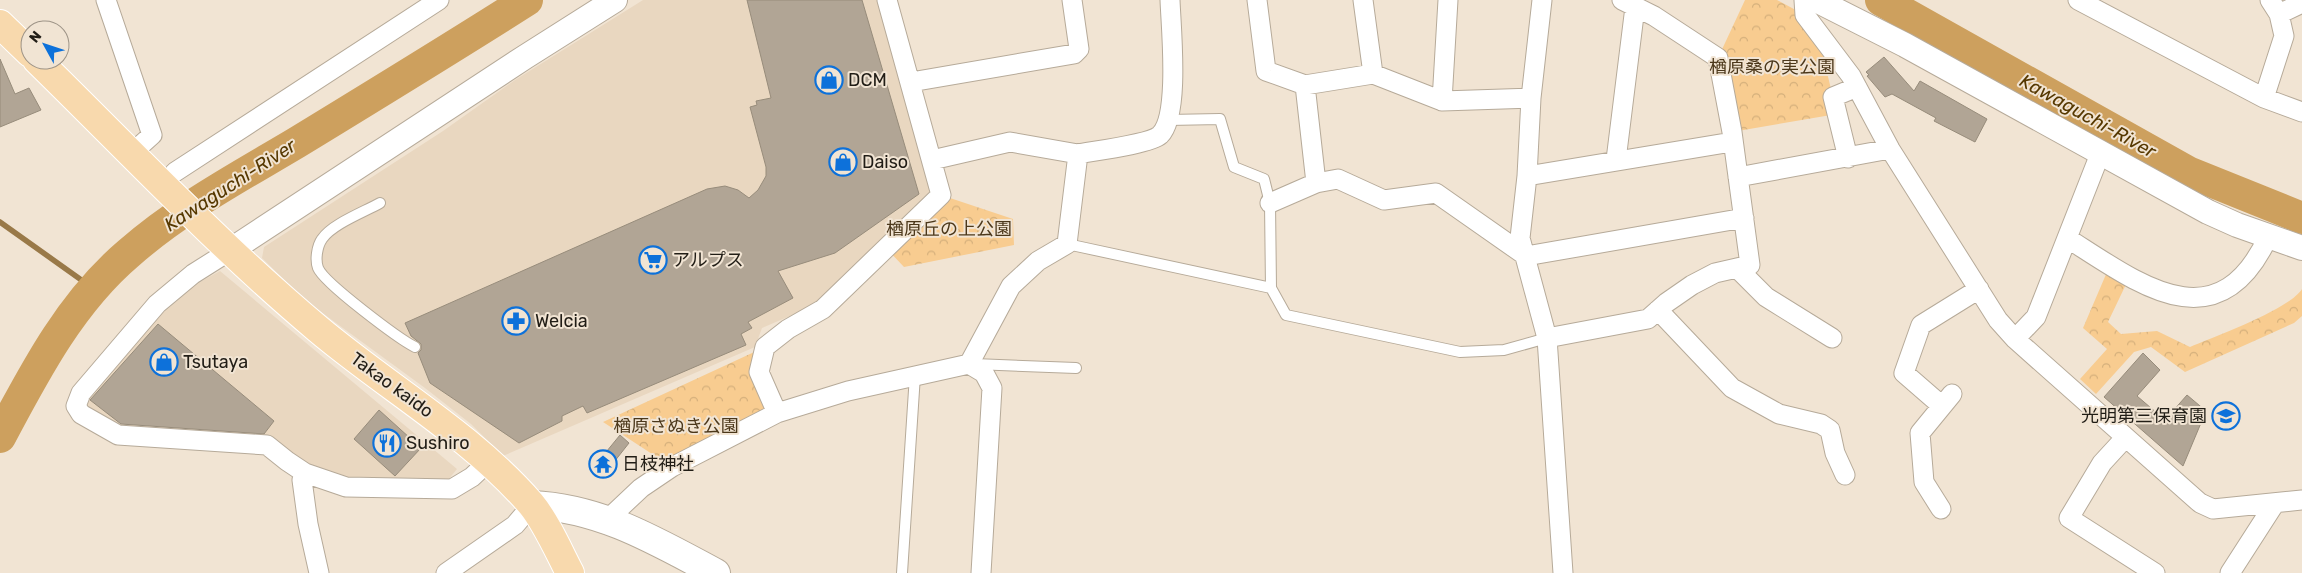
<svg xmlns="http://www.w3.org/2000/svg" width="2302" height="573" viewBox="0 0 2302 573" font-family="Rubik,'Noto Sans JP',sans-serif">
  <defs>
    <pattern id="forest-crowns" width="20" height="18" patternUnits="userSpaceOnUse" patternTransform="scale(1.25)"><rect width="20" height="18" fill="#f8cc90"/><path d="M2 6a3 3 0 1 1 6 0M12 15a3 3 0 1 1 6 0" fill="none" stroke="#d4af7b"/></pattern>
  </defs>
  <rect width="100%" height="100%" fill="#f1e4d3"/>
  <!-- built -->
  <path fill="#e9d7c0" d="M643 0H887L941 195 886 248 806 309 762 328 755 347 503 456 471 424 425 388 306 301 262 258 264 247 443 131 515 80Z
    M220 271 457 469 448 480 357 482 311 468 269 444 117 430 83 403 159 315 189 288Z"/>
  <!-- forest -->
  <path fill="url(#forest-crowns)" d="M1745 0H1777L1805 15 1818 35 1837 114 1732 132 1718 58Z
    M941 195 1013 219 1014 245 904 267 886 248Z
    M2110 265 2130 276 2108 322 2121 334 2157 331 2190 347C2214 337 2290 309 2302 289V316L2294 323 2185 372 2151 347 2134 352 2096 394 2080 379 2107 349 2083 328Z
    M765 347 759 372 777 413 672 467 603 422Z"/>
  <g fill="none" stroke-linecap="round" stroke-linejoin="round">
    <!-- stream -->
    <path stroke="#997948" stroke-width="5.5" d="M0 222 94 289"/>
    <!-- river -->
    <path stroke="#cda05e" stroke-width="32" d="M1881 0 2188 172 2302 218
      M0 437C35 371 71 302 129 253 179 209 239 177 296 143 373 96 450 49 527 0"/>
  </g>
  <!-- building -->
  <path fill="#b1a595" stroke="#978c7b" d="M747 0H862L919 194 835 253 778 271 793 298 748 322 752 328 741 334 746 345 587 413 583 406 562 416V421L519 443 430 383 418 353 421 350V344L411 336 405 323 707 189 725 186 738 190 749 198 758 190 766 176V167L750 107 757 105 756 101 771 98Z
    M1884 57 1914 91 1920 81 1987 119 1975 142 1934 121 1936 118 1892 94 1885 97 1867 76 1869 75 1866 72Z
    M0 59 15 94 29 88 41 110 0 127Z
    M158 324 274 421 264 434 121 424 90 400Z
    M2143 353 2160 370 2137 396 2165 420 2187 395 2206 411 2183 466 2104 397Z
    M379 410 421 448 395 476 354 439Z
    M620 435 629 443 603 476 593 468Z"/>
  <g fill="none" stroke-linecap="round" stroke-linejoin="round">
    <!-- service casing -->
    <g stroke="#b6aa99" stroke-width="12">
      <path id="service" d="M1168 120 1220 119 1234 167 1264 179 1270 203 1271 288 1286 315 1460 352 1504 350 1547 338
        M380 203C364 212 332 224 322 239 317 246 315 260 318 268 324 283 399 339 415 347
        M1067 244 1271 288
        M974 364 1076 368
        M902 573 915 375"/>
    </g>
    <!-- minor casing -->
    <g stroke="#b6aa99" stroke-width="21">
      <path id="minor" d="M106 0 152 135 132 153
        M1257 0 1266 71 1305 85 1373 74 1442 101 1531 98
        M1363 0 1373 74
        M1542 0 1531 98 1527 176 1520 238 1547 338 1563 573
        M1804 0 1805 15 1851 76 1890 149 1998 320 2015 339 2200 503 2213 509 2302 500
        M2078 0 2264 98 2302 112
        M2270 0 2279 14 2302 3
        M911 82 1074 54 1079 49 1072 0
        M1305 85 1316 183
        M2264 98 2284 36 2279 14
        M1442 101 1448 0
        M1848 158 1833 97 1857 87
        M932 160 1010 142 1078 154
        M1616 160 1635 7
        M175 172 439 0
        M1527 176 1732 142
        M1738 177 1890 149
        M1270 203 1316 183 1338 179 1384 200 1436 193 1526 256 1744 218
        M2067 238C2138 283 2217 346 2268 237
        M231 250 193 274 157 304 81 393 76 406 81 414 118 435 267 445 287 461 305 473 346 487 452 489 472 477 488 462
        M1737 268 1766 297 1832 338
        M1658 310 1732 388 1779 414 1821 424 1830 430 1835 453 1845 475
        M1547 338 1648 319 1666 303 1692 285 1715 273 1750 265 1732 132 1718 58 1654 16 1622 0
        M2015 339 2036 317 2100 154
        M969 364 984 373 992 388 981 573
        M1942 406 1904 373 1921 325 1979 289
        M777 413 759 372 765 347 788 329 823 309 941 195 887 0
        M2125 438 2102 463 2069 518 2155 573
        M305 473 302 480 308 524 319 573
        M1941 509 1924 482 1920 433 1952 394
        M607 520 641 488 672 467 777 413 848 391 969 364 1011 286 1038 261 1067 244 1078 154C1094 151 1150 144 1160 135 1180 116 1171 28 1170 0
        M446 573 515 525 532 505
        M2230 573 2275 503"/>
    </g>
    <!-- tertiary casing -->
    <g stroke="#b6aa99" stroke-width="26">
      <path id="tertiary" d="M1816 0 1905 45 2208 212 2237 225 2302 248
        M231 250 525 57 615 0"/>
    </g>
    <!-- secondary casing -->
    <g stroke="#b6aa99" stroke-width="30">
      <path id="secondary" d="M532 505C601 508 656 541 716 573"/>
    </g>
    <!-- primary casing -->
    <g stroke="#fff" stroke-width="30">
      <path id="primary" d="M0 24 30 53
        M37 60C129 150 219 246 318 329 388 388 470 434 531 504 546 522 559 552 570 573"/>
    </g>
    <!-- service -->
    <use href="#service" stroke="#fff" stroke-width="10"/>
    <!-- minor -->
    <use href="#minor" stroke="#fff" stroke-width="19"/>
    <!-- tertiary -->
    <use href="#tertiary" stroke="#fff" stroke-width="24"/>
    <!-- secondary -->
    <use href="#secondary" stroke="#fff" stroke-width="28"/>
    <!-- primary -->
    <use href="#primary" stroke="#f8d9ad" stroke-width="28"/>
  </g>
  <!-- icons -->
  <defs>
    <g id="shop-ring" transform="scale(1.4375)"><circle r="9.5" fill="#f1e4d3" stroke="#0d71da" stroke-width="1.5"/><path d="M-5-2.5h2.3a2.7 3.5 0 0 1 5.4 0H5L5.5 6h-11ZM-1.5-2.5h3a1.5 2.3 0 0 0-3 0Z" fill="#0d71da"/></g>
    <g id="supermarket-ring" transform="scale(1.4375)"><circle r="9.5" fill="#f1e4d3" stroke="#0d71da" stroke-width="1.5"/><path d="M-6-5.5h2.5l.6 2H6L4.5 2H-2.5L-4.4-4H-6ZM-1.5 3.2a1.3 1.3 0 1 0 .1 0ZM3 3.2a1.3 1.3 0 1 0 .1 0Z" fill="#0d71da"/></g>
    <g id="pharmacy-ring" transform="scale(1.4375)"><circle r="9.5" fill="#f1e4d3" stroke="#0d71da" stroke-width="1.5"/><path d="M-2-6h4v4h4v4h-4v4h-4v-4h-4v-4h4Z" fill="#0d71da"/></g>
    <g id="school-ring" transform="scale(1.4375)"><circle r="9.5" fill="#f1e4d3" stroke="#0d71da" stroke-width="1.5"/><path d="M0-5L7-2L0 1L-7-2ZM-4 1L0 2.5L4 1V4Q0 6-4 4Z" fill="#0d71da"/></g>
    <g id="restaurant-ring" transform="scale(1.4375)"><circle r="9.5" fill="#f1e4d3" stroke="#0d71da" stroke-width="1.5"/><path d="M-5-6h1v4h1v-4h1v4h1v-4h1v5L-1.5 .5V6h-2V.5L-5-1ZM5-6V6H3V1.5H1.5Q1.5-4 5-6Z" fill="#0d71da"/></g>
    <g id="temple-ring" transform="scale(1.4375)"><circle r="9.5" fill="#f1e4d3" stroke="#0d71da" stroke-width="1.5"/><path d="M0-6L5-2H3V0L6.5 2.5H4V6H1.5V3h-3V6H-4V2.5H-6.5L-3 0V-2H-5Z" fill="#0d71da"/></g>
  </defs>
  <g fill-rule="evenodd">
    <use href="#shop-ring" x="829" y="80"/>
    <use href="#shop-ring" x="843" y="162"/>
    <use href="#supermarket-ring" x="653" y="260"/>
    <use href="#pharmacy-ring" x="516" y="321"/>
    <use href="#shop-ring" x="164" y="362"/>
    <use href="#school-ring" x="2226" y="416"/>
    <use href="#restaurant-ring" x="387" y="443"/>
    <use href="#temple-ring" x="603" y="464"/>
  </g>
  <g text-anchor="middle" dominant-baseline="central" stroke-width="4" stroke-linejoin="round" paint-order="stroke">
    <!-- park labels -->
    <g font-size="18" fill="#4c381b" stroke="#f1e4d3">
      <text x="1772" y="67">楢原桑の実公園</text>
      <text x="949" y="229">楢原丘の上公園</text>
      <text x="676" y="426">楢原さぬき公園</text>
    </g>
    <!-- poi labels -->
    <g font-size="18" fill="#211d16" stroke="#f1e4d3" text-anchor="start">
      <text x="848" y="80">DCM</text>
      <text x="862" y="162">Daiso</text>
      <text x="672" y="260">アルプス</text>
      <text x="535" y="321">Welcia</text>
      <text x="183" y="362">Tsutaya</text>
      <text x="2207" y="416" text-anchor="end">光明第三保育園</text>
      <text x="406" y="443">Sushiro</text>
      <text x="622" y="464">日枝神社</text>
    </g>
    <!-- street labels -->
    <g font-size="18" fill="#211d16" stroke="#f1e4d3">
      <text transform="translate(392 385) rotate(36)">Takao kaido</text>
    </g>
    <!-- water labels -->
    <g font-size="19" font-style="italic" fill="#563800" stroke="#f1e4d3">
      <text transform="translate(2088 116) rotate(29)">Kawaguchi-River</text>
      <text transform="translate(230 185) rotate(-33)">Kawaguchi-River</text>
    </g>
  </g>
  <!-- north arrow -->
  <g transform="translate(45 45) rotate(310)"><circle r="24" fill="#f1e4d3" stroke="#9e9487"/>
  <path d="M0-4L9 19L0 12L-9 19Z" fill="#0d71da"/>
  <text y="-8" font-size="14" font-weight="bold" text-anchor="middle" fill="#211d16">N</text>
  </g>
</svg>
